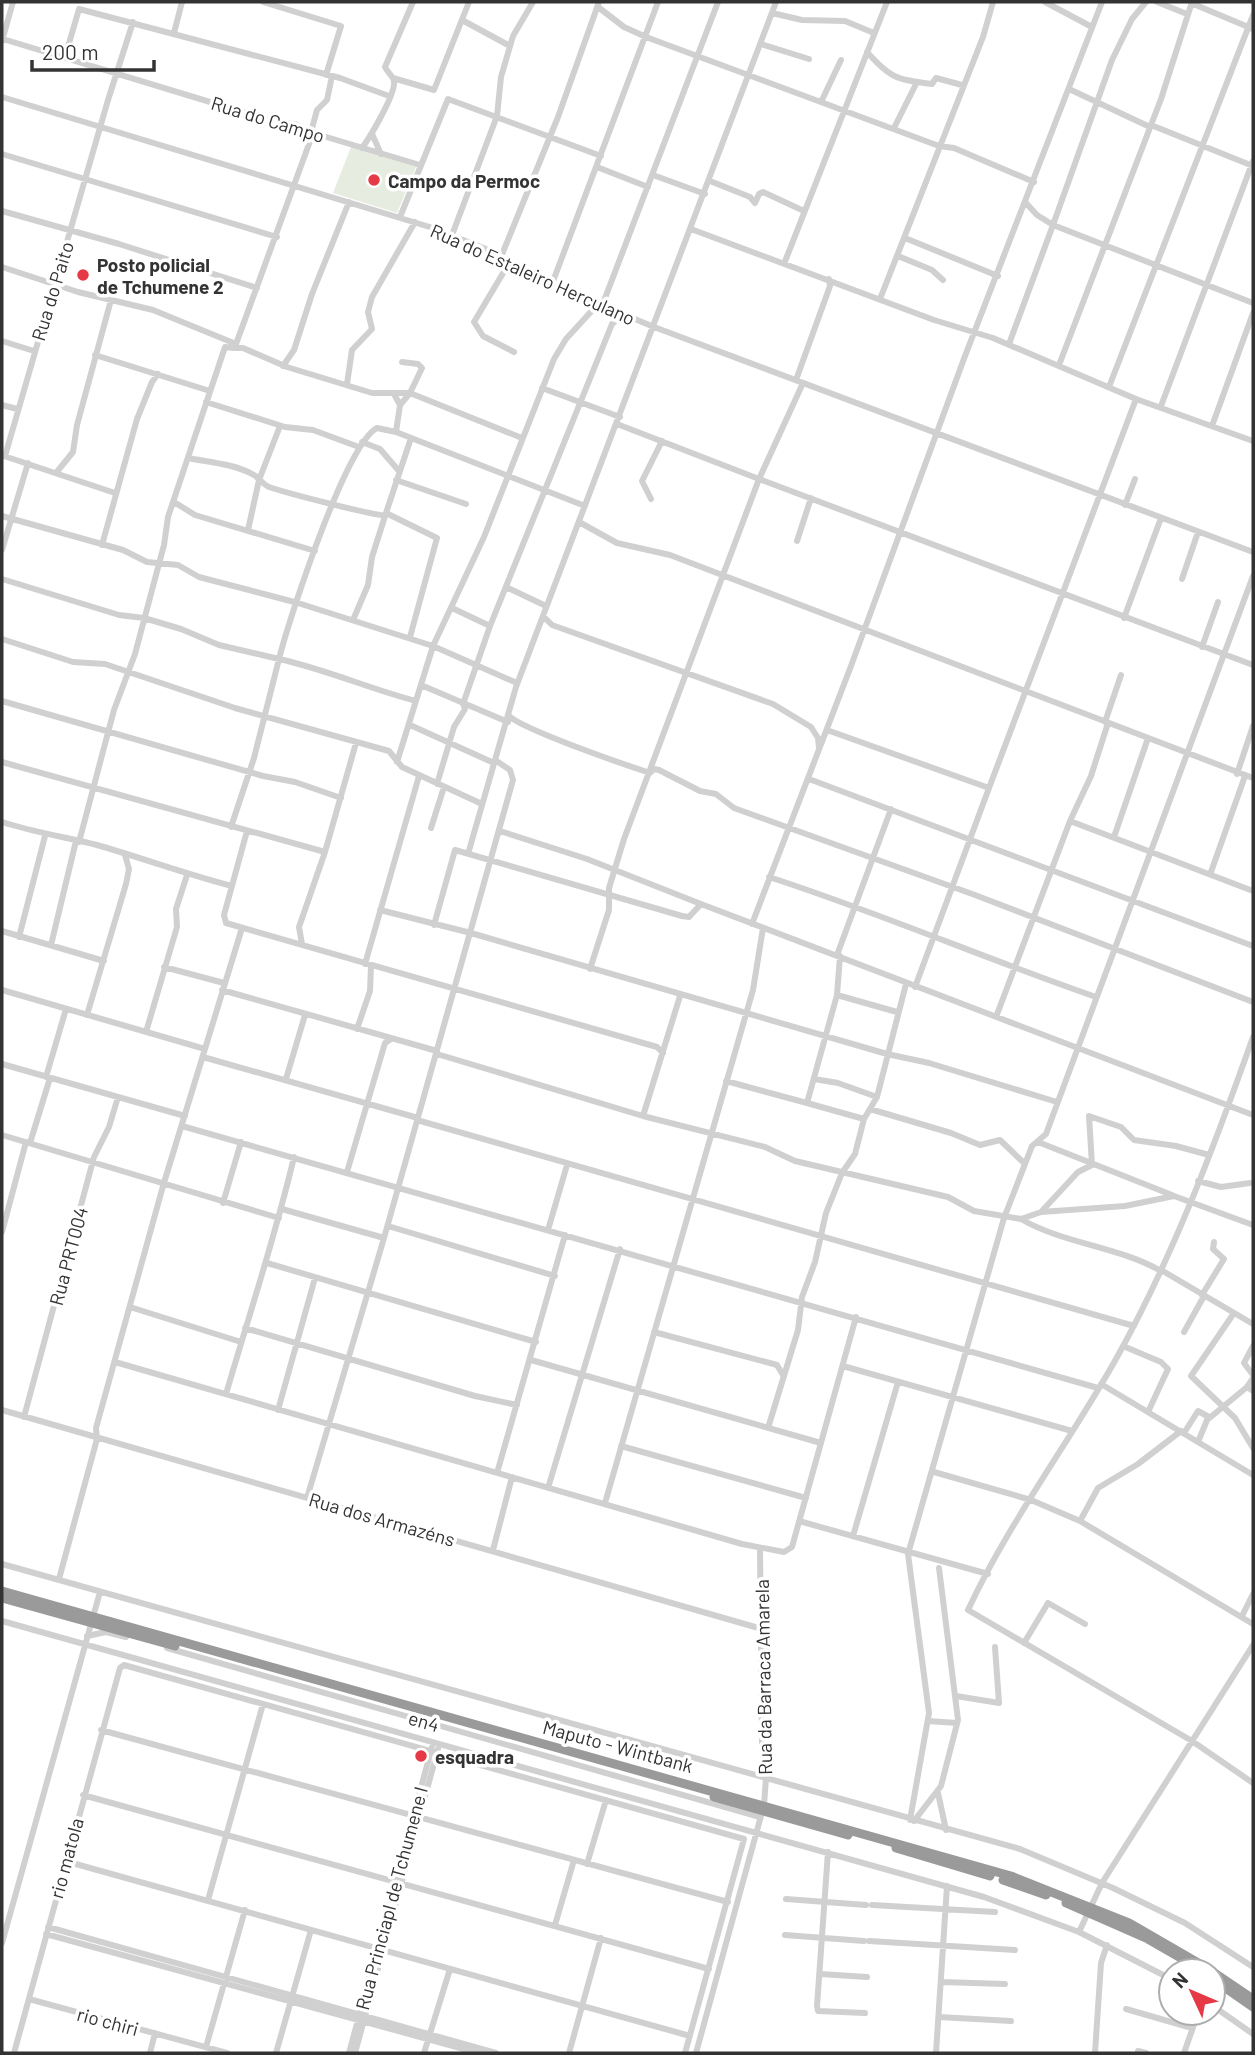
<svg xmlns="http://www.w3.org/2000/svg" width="1255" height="2055" viewBox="0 0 1255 2055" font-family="Barlow,sans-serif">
  <rect width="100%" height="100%" fill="#fff"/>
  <!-- green -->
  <path fill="#e6ecdf" d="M351 147 416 167 397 213 333 193Z"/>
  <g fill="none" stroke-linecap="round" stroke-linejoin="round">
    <!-- minor -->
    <path stroke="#d0d0d0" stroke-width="6" d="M263 2 341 26 326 75
      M1045 2 1092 27
      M1146 2 1132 19 1112 60 1053 225 1253 303
      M1157 2 1187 14
      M1191 3 1253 29
      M598 7 624 27 646 37 939 146 954 148 1034 182
      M772 13 802 20 845 21 874 33
      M462 20 510 46
      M174 33 182 2
      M3 39 279 123 295 124 313 133 420 165
      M2 41 13 2
      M761 44 809 59
      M867 52C890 78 897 80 932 84L936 78 962 85
      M65 57 79 9 340 78 389 96
      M393 78 434 90 469 2
      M1069 89 1150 127
      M2 97 433 228 491 251 532 276 654 327 1253 552
      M822 100 841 60
      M1151 125 1253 166
      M894 128 917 82
      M311 132 317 110 327 100 332 76
      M372 134 381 154
      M362 148C370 137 396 94 394 81 393 76 387 72 385 67L413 2
      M2 154 277 237
      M597 167 648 187
      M653 175 705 194
      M710 181 750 197 755 203 759 194 763 192 804 211
      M2 211 119 244 257 288
      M400 217 448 99 601 156
      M691 229 934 320 993 338 1136 399 1253 441
      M452 235 497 116 501 77 513 36 533 2
      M905 238 998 276
      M898 256 932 270 943 280
      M501 257 558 117 599 2
      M509 263 474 322 483 336 514 352
      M784 264 887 2
      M2 267 78 292 153 310 236 344
      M552 284 658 2
      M880 299 983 37 993 2
      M602 306 718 2
      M2 341 34 351
      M1009 344 1053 225 1037 215 1026 203
      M234 348H243L287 367 372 393H410L400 405
      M95 355 210 391
      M402 362 418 364 422 368 410 393 522 438
      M1059 365 1161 99 1192 2
      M283 366 294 350 312 294 349 202
      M796 380 830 286 829 279
      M347 384 352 350 372 329 368 312 372 297 415 222
      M1109 387 1253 15
      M542 388 620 417
      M394 394 400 405 396 432 377 428C346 444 289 619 279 659 325 669 370 689 416 701
      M206 402 285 427 313 430 359 447
      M2 405 17 409
      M1161 406 1253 161
      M617 424 759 479 803 383
      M1212 426 1253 313
      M396 432 585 506
      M362 442 380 449 399 471
      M4 456 115 493
      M5 456 108 100 133 22
      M188 458C208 462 234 464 252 474 259 477 262 484 269 487 283 492 378 517 385 515
      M56 473 73 452 77 425 111 300
      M396 480 466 504
      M651 499 642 481 662 441
      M174 502 195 515 315 551
      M1125 505 1135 479
      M2 516 123 550 147 562 178 565 199 577 298 603 433 646 397 762
      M579 522 617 543 670 555 1253 778
      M248 530 259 480 280 426
      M797 541 811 498
      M102 545 137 419 152 382 158 374
      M2 550 28 463
      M2 579 119 615 144 618 181 629 219 645 279 659 254 758 231 827
      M1182 579 1198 532
      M508 588 546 606
      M452 608 490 626 612 324 623 314
      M543 616 552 625 773 704 811 727 818 738 819 748
      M1124 618 1161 518
      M353 620 368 585 372 557 386 513
      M410 637 437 538 386 513 411 438
      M2 639 73 662 105 664 235 708 389 751 402 767 482 804
      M1202 647 1218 602
      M517 683 433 646 484 537 554 359 566 339 598 304
      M421 685 508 722
      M2 701 263 776 295 782 341 798
      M508 715C520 729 626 765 650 773L654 769 659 770 700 791 716 794 734 808 975 895 1253 1002
      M1105 722 1121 675
      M410 725 494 763
      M827 730 989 788 1136 399
      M2 762 325 852
      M1237 774 1253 726
      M809 779 1253 946
      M437 784 454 727 465 709 463 704 490 626
      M1070 821 1091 776 1108 723
      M2 822C33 832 65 837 97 845 142 858 186 874 232 886
      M431 828 444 787
      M247 831 224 915 226 923 657 1047 663 1053
      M500 831 587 859 701 904
      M1114 837 1148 738
      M79 842 114 710 135 654 164 545 168 517 225 347 234 348 236 344 313 133
      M468 854 516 687 776 2
      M1211 872 1245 776
      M769 877C880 913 986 959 1096 997
      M380 910 471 933 887 1054 929 1063 1057 1102
      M752 924 851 666 965 356 1102 2
      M434 925 455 850 682 916 689 917 701 904 1253 1115
      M2 931 104 961
      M19 937 45 836
      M302 944 299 927 325 852 356 743
      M51 945 76 841
      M837 955 891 809
      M840 956 837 995 897 1012
      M365 964 419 776
      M164 967 224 983
      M590 969 609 910V888L624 839 759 479 1253 665
      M915 987 989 788
      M2 990 205 1049
      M222 990 437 1051
      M87 1015 126 884 129 869 125 855
      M996 1017 1070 821 1253 891
      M357 1029 370 991 371 966
      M146 1032 177 927 176 909 187 875
      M1253 1037C1214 1147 1173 1257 1116 1359 1069 1443 1009 1522 968 1610L1192 1741 1253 1783
      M437 1054 643 1116 765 1147 795 1161 948 1197 974 1211 1021 1219 1041 1212 1125 1206 1174 1196 1253 1225
      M203 1057 418 1118
      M2 1064 185 1116
      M46 1077 66 1009
      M286 1079 305 1015
      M814 1079 838 1083 877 1097
      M726 1081 807 1103 837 995
      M807 1103 864 1119
      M870 1109 951 1133 980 1145 1000 1140 1025 1164
      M643 1116 680 996
      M417 1120 1134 1326
      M182 1126 1098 1388
      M2 1135 279 1218
      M1038 1142 1172 1195
      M30 1143 50 1078
      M347 1172 385 1043 391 1039
      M1198 1181 1221 1187 1250 1183
      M223 1203 241 1142
      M282 1209 384 1238
      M1041 1212 1078 1172 1092 1165 1089 1116 1121 1127 1134 1140 1176 1146 1209 1155
      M1021 1219C1064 1244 1117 1246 1161 1271
      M388 1226 555 1276
      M548 1230 567 1165
      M2 1232 26 1142
      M267 1263 536 1342
      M1161 1270 1253 1324
      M1202 1295 1224 1259 1213 1249 1214 1242
      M130 1307 241 1342
      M1234 1313 1191 1376 1235 1418 1253 1448
      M245 1328 475 1396 517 1405
      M654 1332 777 1365 783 1375
      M1184 1332 1204 1296
      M1123 1346 1161 1362 1168 1369 1148 1412
      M1253 1346 1244 1363 1253 1375
      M531 1360 821 1443
      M115 1362 742 1544 784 1552 792 1547 856 1317
      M843 1366 1072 1431
      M1253 1378 1247 1387 1253 1391
      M1101 1384 1253 1475
      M226 1394C249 1315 275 1238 294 1157
      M2 1410 762 1629
      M278 1410 315 1278
      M24 1417 94 1157 109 1127 118 1097
      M768 1428 798 1330 802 1297 815 1262 826 1213 842 1173 855 1154 864 1119 877 1097 906 984
      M1184 1433 1198 1411 1209 1417
      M1198 1442 1207 1420 1247 1387
      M621 1446 806 1498
      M934 1472 1031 1500 1080 1521 1098 1488 1138 1464 1181 1431
      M497 1473 565 1235
      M548 1488 620 1249
      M307 1498 384 1238 513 780 510 770 495 760
      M605 1503 753 990 763 928
      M799 1521 988 1574
      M1080 1521 1253 1624
      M853 1536 898 1382
      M493 1550 512 1477
      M2 1564 1020 1849 1113 1888 1185 1923 1253 1967
      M59 1579 97 1439 96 1428 163 1186 242 928
      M1242 1616 1253 1594
      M2 1621 984 1897 1079 1932 1171 1979
      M87 1636 106 1632 126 1637
      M1024 1643 1048 1603 1085 1624
      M167 1648 760 1817
      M956 1696 999 1703 995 1647
      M928 1721 957 1723
      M101 1730 728 1902
      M938 1793 946 1830
      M83 1795 709 1969
      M910 1820 929 1713 908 1554 1004 1218 1032 1146 1046 1134 1253 576
      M914 1821 941 1786 958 1720 939 1568
      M828 1852 817 2006 818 2011 865 2013
      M65 1861 690 2036
      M587 1864 606 1800
      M786 1899 866 1905
      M208 1900 263 1704
      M872 1905 995 1912
      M555 1925 574 1860
      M48 1927 496 2053
      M1079 1932 1102 1883 1253 1645
      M46 1934 478 2053
      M785 1935 864 1941
      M869 1941 1015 1950
      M2 1943 100 1592
      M820 1974 867 1977
      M941 1982 1005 1984
      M29 1999 227 2053
      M1213 2006 1253 2034
      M1126 2009 1192 2028
      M939 2017 1011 2021
      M206 2047 245 1910
      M1138 2051 1146 2053
      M14 2053 120 1668 124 1665 744 1839 685 2053
      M150 2053 155 2033
      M276 2053 311 1930
      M349 2053 432 1747
      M355 2053 438 1749
      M424 2053 450 1969
      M569 2053 601 1938
      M696 2053 764 1805 766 1778 762 1745 760 1548
      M936 2053 947 1886
      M1095 2053 1101 1963 1107 1945
      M1184 2053 1198 2013"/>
    <!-- highway -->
    <path stroke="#9a9a9a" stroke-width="9" d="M2 1591 1011 1876 1129 1923 1212 1971
      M2 1598 175 1646
      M714 1797 848 1835
      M896 1848 990 1876
      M1003 1880 1046 1895
      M1066 1903 1148 1939 1188 1962
      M1213 1972 1253 1999
      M1214 1980 1253 2007"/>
  </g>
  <!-- markers -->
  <g fill="#e63946" stroke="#fff" stroke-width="2.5">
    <circle cx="374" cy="180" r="7"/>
    <circle cx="83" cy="275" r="7"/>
    <circle cx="421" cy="1756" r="7"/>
  </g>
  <g text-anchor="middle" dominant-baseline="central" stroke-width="7" stroke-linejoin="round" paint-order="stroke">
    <!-- street labels -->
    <g font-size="19" fill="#333" stroke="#fff">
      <text transform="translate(268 119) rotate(17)">Rua do Campo</text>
      <text transform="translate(533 274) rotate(24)">Rua do Estaleiro Herculano</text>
      <text transform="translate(52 291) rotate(-73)">Rua do Paito</text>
      <text transform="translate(68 1256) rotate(-75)">Rua PRT004</text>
      <text transform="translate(382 1519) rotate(16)">Rua dos Armazéns</text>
      <text transform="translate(763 1677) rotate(-91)">Rua da Barraca Amarela</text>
      <text transform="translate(424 1721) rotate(16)">en4</text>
      <text transform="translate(618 1746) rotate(15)">Maputo - Wintbank</text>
      <text transform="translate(66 1858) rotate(-75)">rio matola</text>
      <text transform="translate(391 1898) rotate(-75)">Rua Princiapl de Tchumene I</text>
      <text transform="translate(108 2021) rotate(15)">rio chiri</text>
    </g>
    <!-- poi labels -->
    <g font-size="19" font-weight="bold" fill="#333" stroke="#fff" text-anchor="start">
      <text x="388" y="180">Campo da Permoc</text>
      <text x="97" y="264">Posto policial<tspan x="97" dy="22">de Tchumene 2</tspan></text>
      <text x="435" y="1756">esquadra</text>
    </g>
  </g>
  <!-- border -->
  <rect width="1255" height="2055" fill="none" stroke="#333333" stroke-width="7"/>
  <!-- north arrow -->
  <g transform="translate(1192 1992) rotate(314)"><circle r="33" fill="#ffffff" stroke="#adadad" stroke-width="2"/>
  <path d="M0-5L12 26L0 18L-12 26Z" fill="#e63946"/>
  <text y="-10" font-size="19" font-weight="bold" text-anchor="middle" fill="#333333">N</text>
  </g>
  <!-- scale -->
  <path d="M32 60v10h122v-10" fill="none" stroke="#333333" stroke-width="3.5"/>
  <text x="42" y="60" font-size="21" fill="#333333" stroke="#ffffff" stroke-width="5" paint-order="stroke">200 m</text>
</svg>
